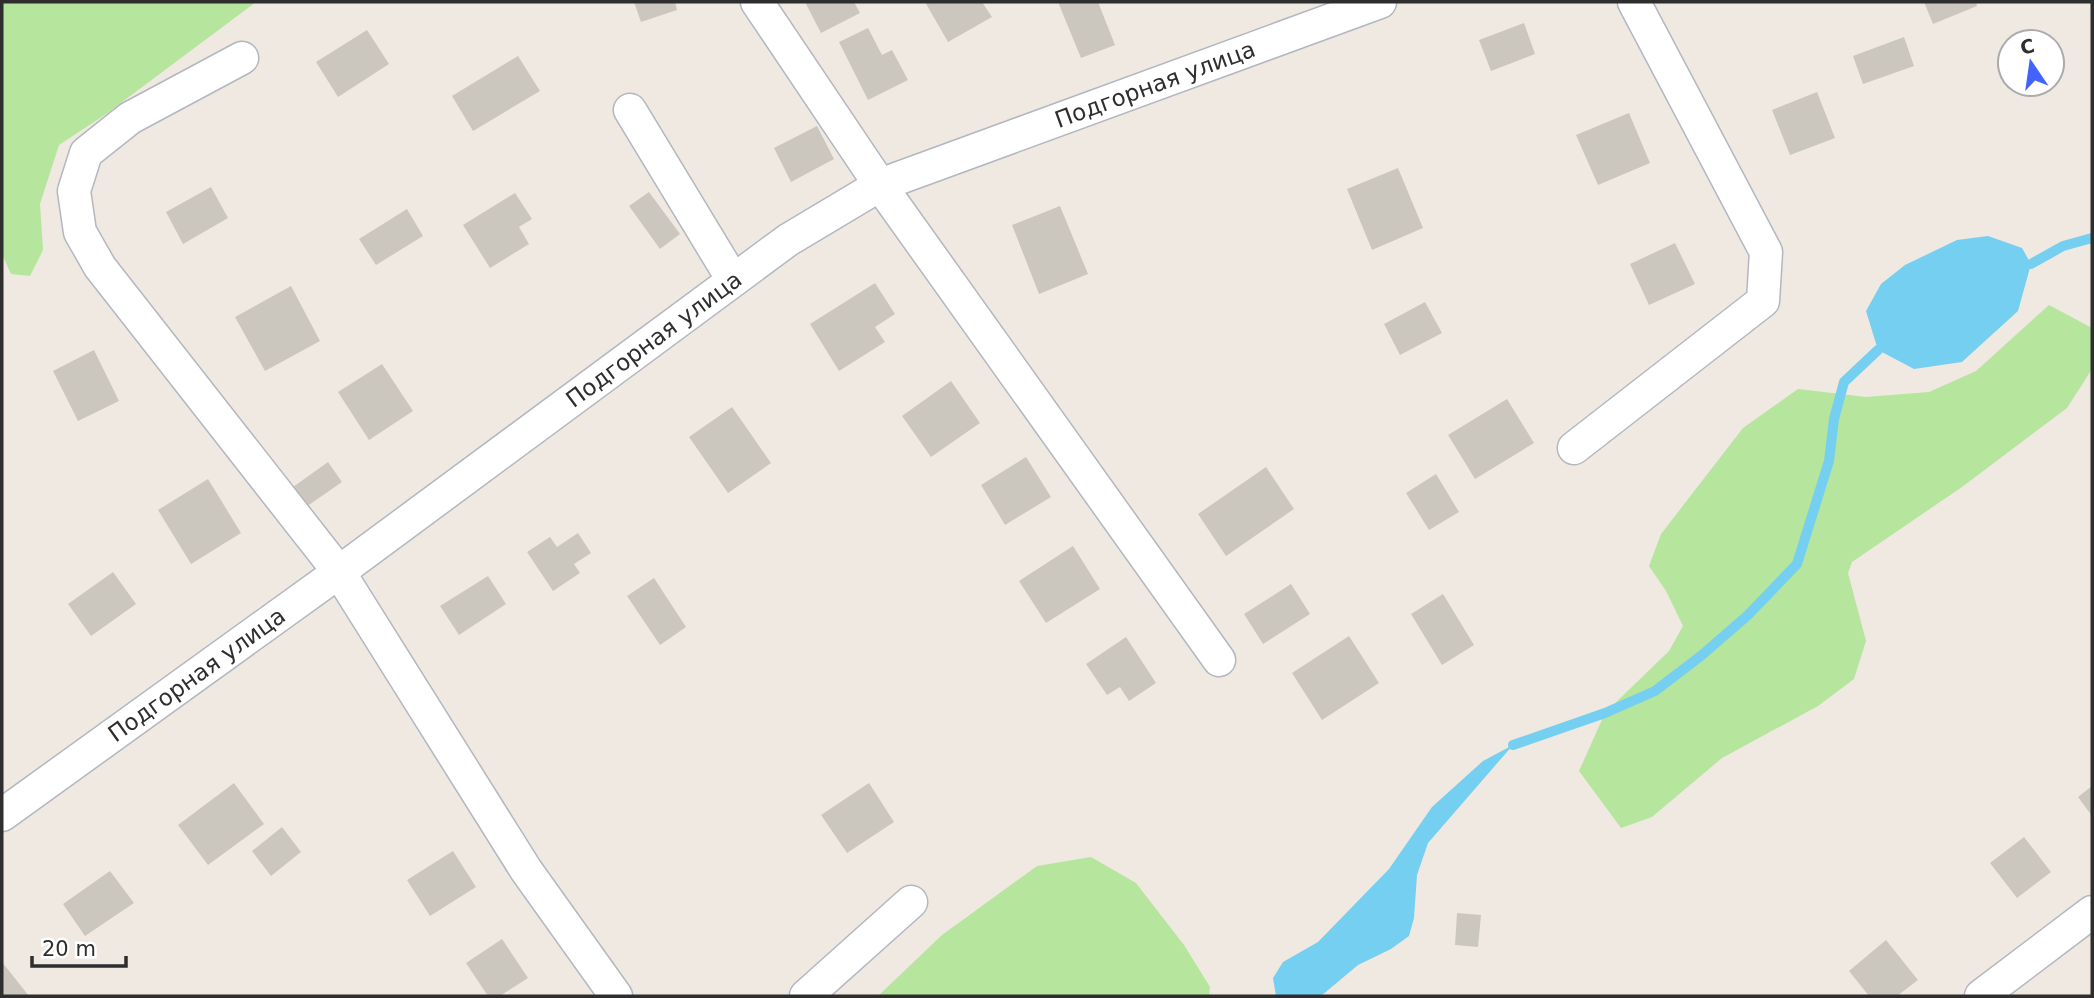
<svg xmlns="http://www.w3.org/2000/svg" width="2094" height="998" viewBox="0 0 2094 998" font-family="'DejaVu Sans',sans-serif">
  <rect width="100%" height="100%" fill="#efe9e1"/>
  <!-- green -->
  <path fill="#b6e59e" d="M2 2H256L106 114 59 145 40 204 43 250 30 276 11 274 2 254Z
    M2049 305 2092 328V369L2067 408 1962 487 1852 562 1848 573 1866 641 1854 679 1818 706 1722 758 1652 817 1621 828 1579 771 1605 713 1669 651 1683 626 1666 591 1649 566 1661 534 1743 428 1798 389 1866 397 1929 392 1976 371Z
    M1091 857 1136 883 1184 945 1210 987 1209 996H878L942 935 1037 866Z"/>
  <!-- water -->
  <path fill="#75cff0" d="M1988 236 2022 248 2031 264 2018 311 1962 362 1914 369 1878 350 1866 311 1881 284 1905 265 1957 240Z
    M1513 745 1428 843 1417 875 1414 918 1409 936 1391 949 1358 965 1321 996H1276L1273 978 1283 962 1318 942 1389 869 1432 807 1483 761Z"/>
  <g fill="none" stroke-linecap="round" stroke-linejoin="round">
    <!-- stream -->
    <path stroke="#75cff0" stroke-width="10" d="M2031 264 2063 246 2092 238
      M1513 745 1605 713 1655 691 1702 655 1748 615 1797 564 1829 461 1834 419 1844 382 1878 350"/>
  </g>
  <!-- building -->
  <path fill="#cbc7bf" d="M634 2H675L677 10 641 22Z
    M805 2H854L860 13 821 33Z
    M925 2H982L992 17 948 42Z
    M1058 2H1098L1115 45 1081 58Z
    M1924 2H1976L1977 6 1933 24Z
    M1524 23 1535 54 1491 71 1479 40Z
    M868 28 882 55 892 50 908 80 868 100 839 42Z
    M367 30 389 64 338 97 316 62Z
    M1904 37 1914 66 1863 84 1853 56Z
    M518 56 540 91 473 131 452 96Z
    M1817 92 1835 138 1790 155 1772 110Z
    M1629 113 1650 163 1598 185 1576 135Z
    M817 126 834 159 791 182 774 148Z
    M1398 168 1423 228 1372 250 1347 189Z
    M211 187 228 218 183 244 166 212Z
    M649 192 680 234 660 249 629 206Z
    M515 193 532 219 519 227 529 244 490 268 463 225Z
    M1060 206 1088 274 1039 294 1012 225Z
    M407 209 423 236 376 265 359 239Z
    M1675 243 1695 284 1649 305 1630 264Z
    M875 283 895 314 875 327 885 342 839 371 810 324Z
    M291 286 320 341 265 371 235 317Z
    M1425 302 1442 333 1400 355 1384 324Z
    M94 350 119 401 78 421 53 371Z
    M382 364 413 411 369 440 338 392Z
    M951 381 980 423 931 457 902 416Z
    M1507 399 1534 443 1475 479 1448 435Z
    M732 407 771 463 728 493 689 437Z
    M1026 457 1051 497 1005 525 981 485Z
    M328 462 342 482 306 507 293 487Z
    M1266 467 1294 509 1226 556 1198 514Z
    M1436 474 1459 512 1429 530 1406 493Z
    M208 479 241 533 191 564 158 510Z
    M578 533 591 553 574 564 580 573 553 591 527 552 550 537 557 547Z
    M1073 546 1100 589 1046 623 1019 581Z
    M113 572 136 604 91 636 68 604Z
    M488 576 506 604 459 635 440 606Z
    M654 578 686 627 660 645 627 596Z
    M1291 584 1310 614 1263 644 1244 614Z
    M1443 594 1474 645 1442 665 1411 614Z
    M1349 636 1379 683 1322 720 1292 673Z
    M1126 637 1156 683 1129 701 1120 687 1107 695 1086 664Z
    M234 783 264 824 208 865 178 825Z
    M869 783 894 822 847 853 821 815Z
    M2092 786V816L2078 797Z
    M282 827 301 852 271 876 252 851Z
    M2024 837 2051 872 2017 898 1990 863Z
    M453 851 476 887 430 916 407 880Z
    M110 871 134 903 85 936 63 904Z
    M1457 913 1481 915 1478 947 1455 945Z
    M502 939 528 978 500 996H488L466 963Z
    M1886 940 1918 980 1897 996H1869L1849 971Z
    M2 962 29 996H2Z"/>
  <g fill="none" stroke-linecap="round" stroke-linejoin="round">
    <!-- minor casing -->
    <g stroke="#b4b7c1" stroke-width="35">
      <g id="minor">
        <path d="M757 2 880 185 1219 660"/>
        <path d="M242 58 130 118 86 153 74 191 80 232 100 267 339 572 526 870 616 996"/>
        <path d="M630 110 733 280"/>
        <path d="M1574 448 1763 301 1766 252 1634 2"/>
        <path id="s1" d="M2 815 339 572 788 240 880 185 1380 2"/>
        <path d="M806 996 911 902"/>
        <path d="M1981 996 2092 912"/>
      </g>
    </g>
    <!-- minor -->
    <use href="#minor" stroke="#fff" stroke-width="32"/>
  </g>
  <g text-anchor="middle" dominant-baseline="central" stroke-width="7" stroke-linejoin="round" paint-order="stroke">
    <!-- street labels -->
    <g font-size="23" fill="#2e2e2e" stroke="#fff">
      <text stroke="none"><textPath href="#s1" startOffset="1374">Подгорная улица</textPath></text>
      <text stroke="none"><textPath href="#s1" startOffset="807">Подгорная улица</textPath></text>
      <text stroke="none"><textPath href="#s1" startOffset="240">Подгорная улица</textPath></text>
    </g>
  </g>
  <!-- border -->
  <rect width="2094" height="998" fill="none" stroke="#2e2e2e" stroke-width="7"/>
  <!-- north arrow -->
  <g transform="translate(2031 63) rotate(347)"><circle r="33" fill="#ffffff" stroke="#ababab" stroke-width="2"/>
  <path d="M0-5L12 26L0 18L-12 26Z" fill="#4264fb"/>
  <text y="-10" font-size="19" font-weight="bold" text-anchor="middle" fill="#2e2e2e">С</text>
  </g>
  <!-- scale -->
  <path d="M32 956v10h94v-10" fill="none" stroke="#2e2e2e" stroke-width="3.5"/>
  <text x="42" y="956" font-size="21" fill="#2e2e2e" stroke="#ffffff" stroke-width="5" paint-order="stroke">20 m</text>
</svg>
